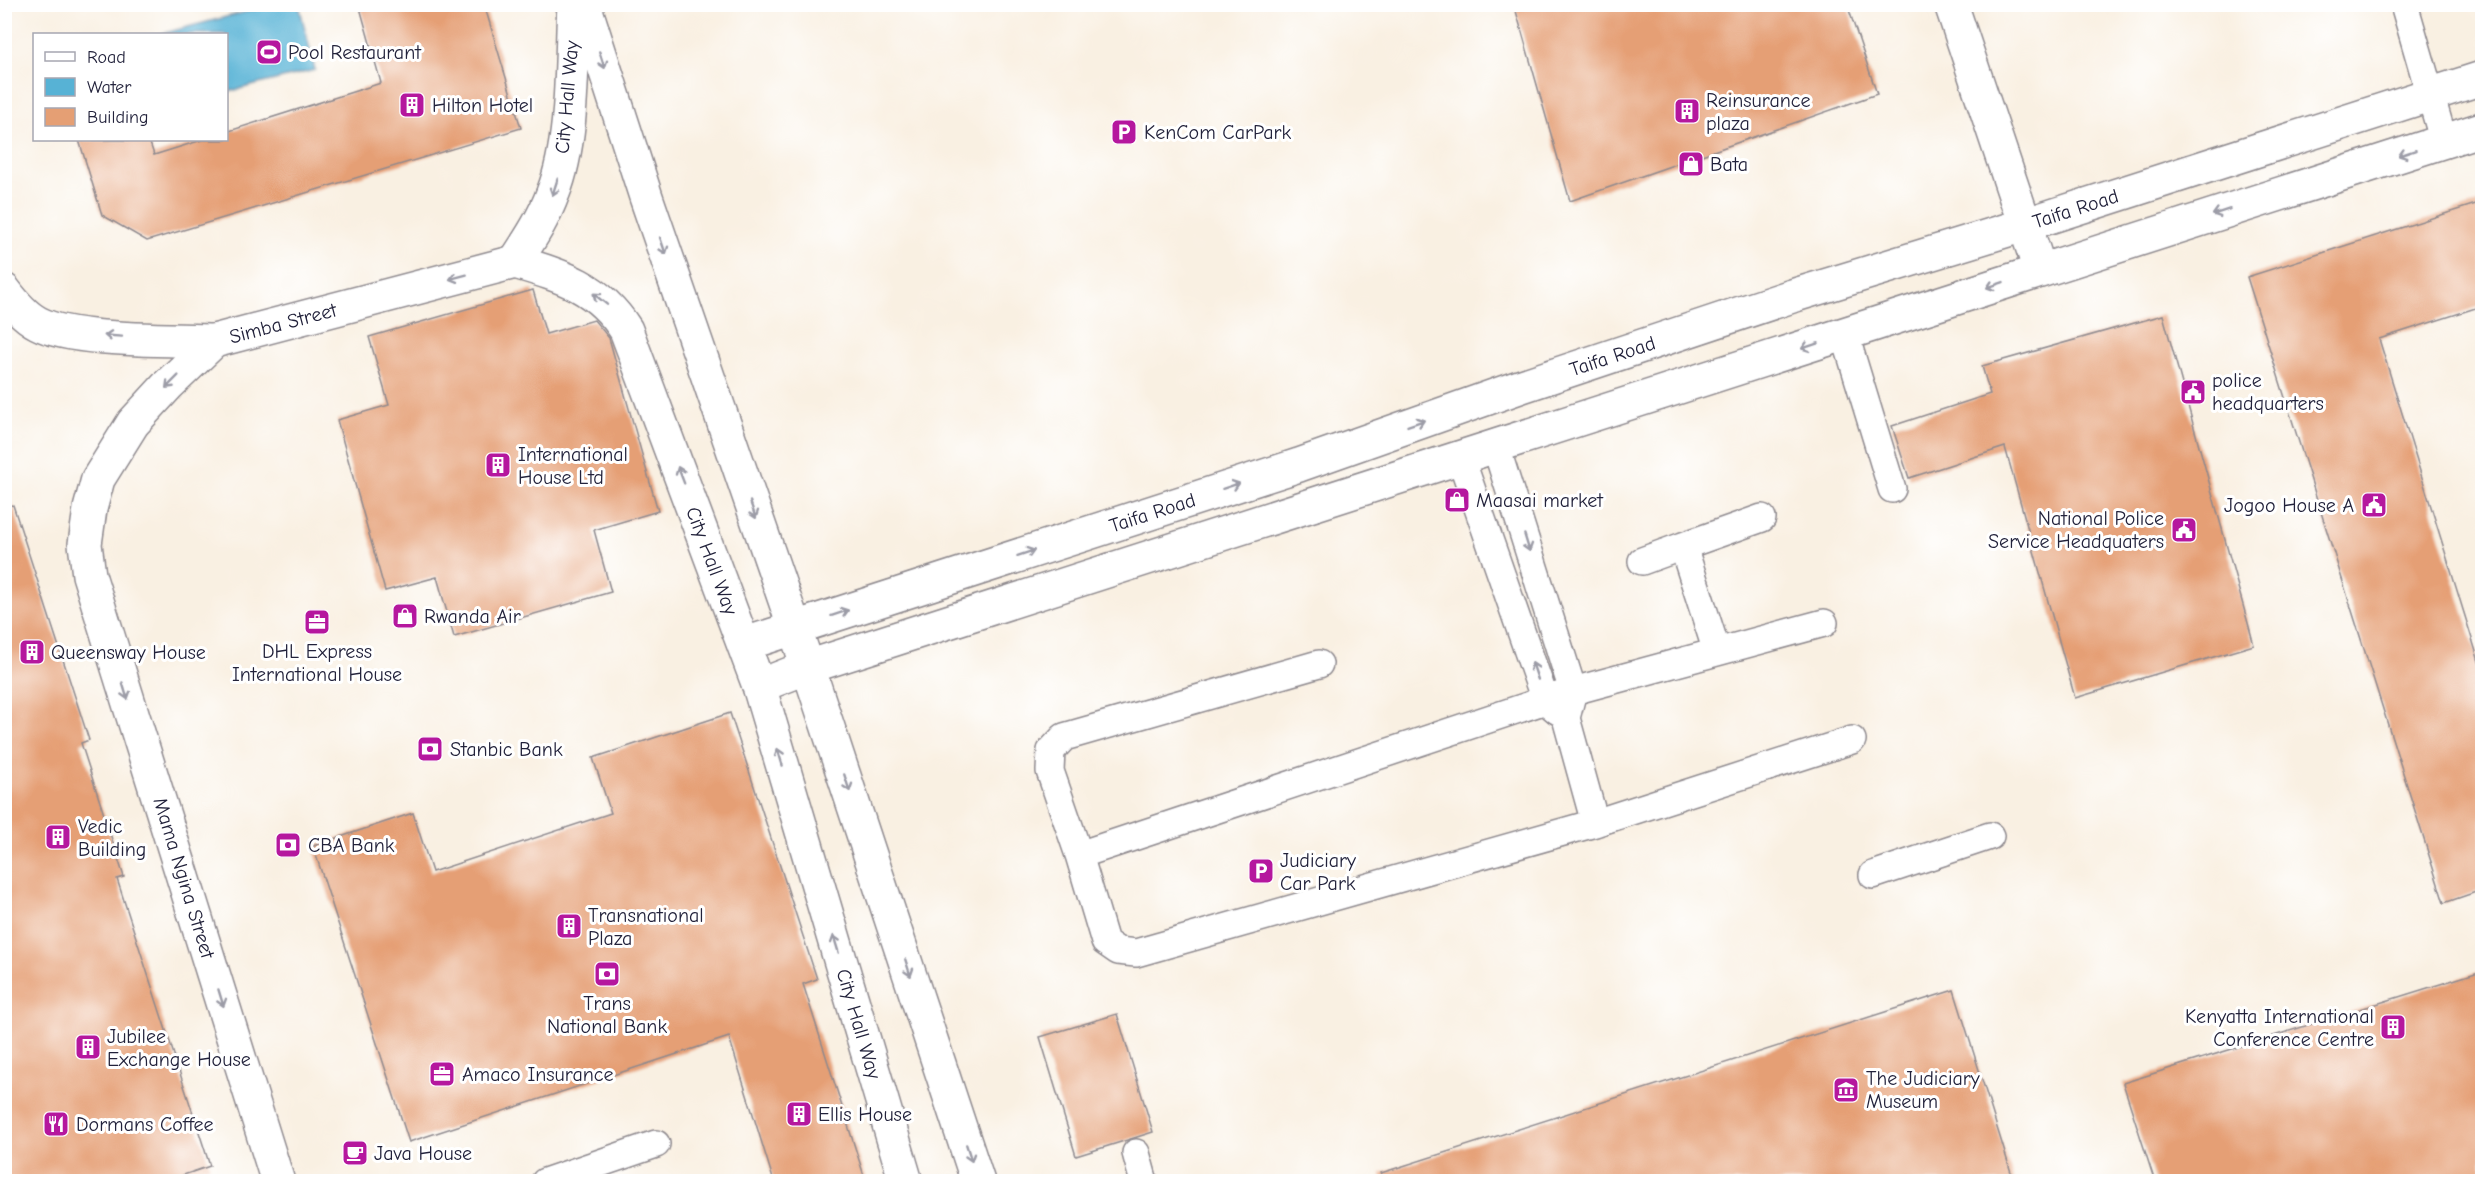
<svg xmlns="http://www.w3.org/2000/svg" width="2487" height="1186" viewBox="0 0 2487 1186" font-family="'Comic Neue',sans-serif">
  <rect width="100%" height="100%" fill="#fff"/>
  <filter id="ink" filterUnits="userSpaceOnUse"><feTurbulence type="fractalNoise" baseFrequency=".0167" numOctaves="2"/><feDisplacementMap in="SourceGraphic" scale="12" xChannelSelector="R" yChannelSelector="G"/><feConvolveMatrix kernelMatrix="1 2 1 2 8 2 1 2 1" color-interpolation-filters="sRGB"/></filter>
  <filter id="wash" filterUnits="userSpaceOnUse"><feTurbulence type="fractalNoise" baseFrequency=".008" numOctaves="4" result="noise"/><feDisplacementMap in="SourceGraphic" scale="24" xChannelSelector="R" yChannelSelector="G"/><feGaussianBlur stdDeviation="1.35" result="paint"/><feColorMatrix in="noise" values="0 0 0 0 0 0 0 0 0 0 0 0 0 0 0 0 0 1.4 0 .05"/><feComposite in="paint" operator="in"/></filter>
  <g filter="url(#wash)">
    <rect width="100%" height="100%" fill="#f9f0e2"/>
    <!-- water -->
    <path fill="#57b2d5" stroke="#3c6a88" stroke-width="1.5" d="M276 4 299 5 315 70 227 92 226 34H161Z"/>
    <g id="blocks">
      <!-- building -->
      <path fill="#e59f74" d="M359 4H484L521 128 147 241 102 215 79 140H149L154 155 202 140H226V132L381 83Z
        M1514 4H1847L1877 94 1570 201Z
        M2482 202V306L2379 339 2482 671V890L2444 903 2247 277Z
        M533 290 546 334 594 320 609 338 658 511 594 530 611 592 454 637 437 577 385 591 337 420 389 405 369 337Z
        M2163 315 2254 645 2075 698 2005 447 1909 478 1892 426 1990 394 1982 366Z
        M13 505 89 740 81 743 124 877 117 879 210 1166 163 1182H4V506Z
        M730 713 817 979 803 984 866 1182H774L729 1037 409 1142 313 846 413 813 432 872 611 813 593 758Z
        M2482 971V1182H2155L2123 1083Z
        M1954 990 2014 1182H1383L1381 1173Z
        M1117 1014 1153 1132 1076 1156 1040 1037Z"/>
    </g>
  </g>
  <g filter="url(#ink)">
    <use href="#blocks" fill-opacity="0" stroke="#8e898e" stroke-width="1.5"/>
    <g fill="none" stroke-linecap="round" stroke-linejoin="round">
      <!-- service casing -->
      <g stroke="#8e898e" stroke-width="30">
        <path id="service" d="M2404 4 2444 142
          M1845 335 1892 489
          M1496 447 1573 691 1566 718 1595 823
          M1461 459 1545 700 1558 711
          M1642 561 1683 546
          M1717 652 1683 546 1762 518
          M1319 664 1064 737 1051 751 1050 771 1079 855 1573 691 1824 623
          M1079 855 1105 942 1118 951 1136 953 1595 823 1852 740
          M1873 875 1990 836
          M1136 1153 1144 1182
          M545 1182 656 1144"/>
      </g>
      <!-- pedestrian casing -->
      <g stroke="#8e898e" stroke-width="36">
        <path id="pedestrian" d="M1951 4 2040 270"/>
      </g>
      <!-- minor casing -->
      <g stroke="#8e898e" stroke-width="36">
        <g id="minor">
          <path d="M4 290C13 302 24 316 38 323 74 342 170 339 214 341"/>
          <path id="s1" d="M745 644 1299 465 1522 386 1792 296 2024 225 2482 78"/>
          <path d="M759 686 808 667 2482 129"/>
          <path id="s2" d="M278 1182 89 575 85 544 90 509 98 479 133 423 168 385 214 341 515 262"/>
        </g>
      </g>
      <!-- tertiary casing -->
      <g stroke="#8e898e" stroke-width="36">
        <g id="tertiary">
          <path id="s3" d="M574 4C571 61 574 141 553 193 544 218 530 239 515 262 562 276 598 286 626 330L759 686 906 1182"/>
          <path d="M584 4 646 197 808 667 978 1182"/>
        </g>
      </g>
      <!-- service -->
      <use href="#service" stroke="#fff" stroke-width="27"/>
      <!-- pedestrian -->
      <use href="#pedestrian" stroke="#fff" stroke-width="33"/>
      <!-- minor -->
      <use href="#minor" stroke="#fff" stroke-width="33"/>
      <!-- tertiary -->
      <use href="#tertiary" stroke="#fff" stroke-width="33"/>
    </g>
    <!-- one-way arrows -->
    <defs><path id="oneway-shaft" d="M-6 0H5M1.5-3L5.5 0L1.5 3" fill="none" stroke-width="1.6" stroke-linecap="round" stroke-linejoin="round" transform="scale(1.5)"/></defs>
    <g stroke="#9c9ca7">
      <use href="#oneway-shaft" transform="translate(602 60) rotate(72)"/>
      <use href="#oneway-shaft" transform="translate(2407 153) rotate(162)"/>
      <use href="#oneway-shaft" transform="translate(555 187) rotate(108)"/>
      <use href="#oneway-shaft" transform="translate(2221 212) rotate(162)"/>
      <use href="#oneway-shaft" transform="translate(663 246) rotate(71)"/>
      <use href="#oneway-shaft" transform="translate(458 277) rotate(165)"/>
      <use href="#oneway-shaft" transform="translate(1995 285) rotate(161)"/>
      <use href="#oneway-shaft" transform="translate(600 299) rotate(-141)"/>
      <use href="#oneway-shaft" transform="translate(113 336) rotate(-176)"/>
      <use href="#oneway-shaft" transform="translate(1810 346) rotate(162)"/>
      <use href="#oneway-shaft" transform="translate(172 382) rotate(135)"/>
      <use href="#oneway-shaft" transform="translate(1416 423) rotate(-19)"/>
      <use href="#oneway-shaft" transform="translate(681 475) rotate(-111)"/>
      <use href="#oneway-shaft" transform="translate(1231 486) rotate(-18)"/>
      <use href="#oneway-shaft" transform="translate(753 510) rotate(71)"/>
      <use href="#oneway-shaft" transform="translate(1527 543) rotate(73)"/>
      <use href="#oneway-shaft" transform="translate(1026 553) rotate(-18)"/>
      <use href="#oneway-shaft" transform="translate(840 613) rotate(-18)"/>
      <use href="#oneway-shaft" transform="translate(1535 671) rotate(-109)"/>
      <use href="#oneway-shaft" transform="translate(125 691) rotate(73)"/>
      <use href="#oneway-shaft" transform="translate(780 757) rotate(-107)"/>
      <use href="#oneway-shaft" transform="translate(847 783) rotate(72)"/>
      <use href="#oneway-shaft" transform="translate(836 944) rotate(-107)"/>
      <use href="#oneway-shaft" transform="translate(908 968) rotate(72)"/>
      <use href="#oneway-shaft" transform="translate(221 998) rotate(73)"/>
      <use href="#oneway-shaft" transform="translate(969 1153) rotate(72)"/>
    </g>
  </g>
  <!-- icons -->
  <defs>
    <g id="stadium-square" transform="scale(1.35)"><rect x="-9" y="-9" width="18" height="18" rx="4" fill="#b5179e" stroke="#fff"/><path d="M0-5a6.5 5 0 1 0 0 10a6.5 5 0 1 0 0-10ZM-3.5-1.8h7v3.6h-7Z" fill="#fff"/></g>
    <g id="building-square" transform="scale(1.35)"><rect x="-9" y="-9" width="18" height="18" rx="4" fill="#b5179e" stroke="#fff"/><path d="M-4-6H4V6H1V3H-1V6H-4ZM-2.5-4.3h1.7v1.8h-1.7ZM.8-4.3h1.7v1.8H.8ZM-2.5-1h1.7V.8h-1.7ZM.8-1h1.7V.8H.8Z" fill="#fff"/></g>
    <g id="parking-square" transform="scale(1.35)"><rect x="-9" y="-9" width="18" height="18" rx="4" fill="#b5179e" stroke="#fff"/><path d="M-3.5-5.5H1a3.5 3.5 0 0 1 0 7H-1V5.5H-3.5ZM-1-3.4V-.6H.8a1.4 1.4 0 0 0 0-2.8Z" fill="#fff"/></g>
    <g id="shop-square" transform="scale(1.35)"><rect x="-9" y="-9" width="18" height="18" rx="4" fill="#b5179e" stroke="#fff"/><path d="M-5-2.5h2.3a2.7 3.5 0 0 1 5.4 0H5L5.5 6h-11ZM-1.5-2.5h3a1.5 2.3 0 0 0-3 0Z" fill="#fff"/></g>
    <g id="civic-square" transform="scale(1.35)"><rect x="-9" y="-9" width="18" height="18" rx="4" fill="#b5179e" stroke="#fff"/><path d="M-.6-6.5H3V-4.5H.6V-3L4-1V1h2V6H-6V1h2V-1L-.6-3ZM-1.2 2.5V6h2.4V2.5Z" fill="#fff"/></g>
    <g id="office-square" transform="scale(1.35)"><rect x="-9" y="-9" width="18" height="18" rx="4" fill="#b5179e" stroke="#fff"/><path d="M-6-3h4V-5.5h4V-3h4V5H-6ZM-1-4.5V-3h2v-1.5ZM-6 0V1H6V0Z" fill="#fff"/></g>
    <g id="bank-square" transform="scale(1.35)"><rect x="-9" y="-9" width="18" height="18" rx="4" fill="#b5179e" stroke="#fff"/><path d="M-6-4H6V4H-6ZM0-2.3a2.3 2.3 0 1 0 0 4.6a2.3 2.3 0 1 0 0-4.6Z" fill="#fff"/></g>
    <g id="museum-square" transform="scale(1.35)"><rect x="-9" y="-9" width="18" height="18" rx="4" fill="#b5179e" stroke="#fff"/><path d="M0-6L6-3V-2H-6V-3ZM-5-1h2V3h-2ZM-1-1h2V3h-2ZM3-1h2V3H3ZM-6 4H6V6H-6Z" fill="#fff"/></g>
    <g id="restaurant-square" transform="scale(1.35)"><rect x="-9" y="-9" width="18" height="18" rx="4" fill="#b5179e" stroke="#fff"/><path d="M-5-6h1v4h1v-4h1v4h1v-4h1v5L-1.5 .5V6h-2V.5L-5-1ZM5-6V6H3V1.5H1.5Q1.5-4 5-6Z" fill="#fff"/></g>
    <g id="cafe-square" transform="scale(1.35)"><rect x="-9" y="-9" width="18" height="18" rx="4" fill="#b5179e" stroke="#fff"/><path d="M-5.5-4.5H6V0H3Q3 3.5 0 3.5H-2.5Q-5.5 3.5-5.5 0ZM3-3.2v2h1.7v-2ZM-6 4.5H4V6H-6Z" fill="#fff"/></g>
  </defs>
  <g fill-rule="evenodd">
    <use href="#stadium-square" x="269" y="52"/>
    <use href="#building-square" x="412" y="105"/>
    <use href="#building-square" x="1687" y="111"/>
    <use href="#parking-square" x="1124" y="132"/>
    <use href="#shop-square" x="1691" y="164"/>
    <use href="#civic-square" x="2193" y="392"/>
    <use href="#building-square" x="498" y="465"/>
    <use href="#shop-square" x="1457" y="500"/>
    <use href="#civic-square" x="2374" y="505"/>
    <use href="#civic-square" x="2184" y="530"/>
    <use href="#shop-square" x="405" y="616"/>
    <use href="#office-square" x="317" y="622"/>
    <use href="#building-square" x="32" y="652"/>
    <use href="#bank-square" x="430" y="749"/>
    <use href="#building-square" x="58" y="837"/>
    <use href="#bank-square" x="288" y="845"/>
    <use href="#parking-square" x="1261" y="871"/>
    <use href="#building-square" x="569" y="926"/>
    <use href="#bank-square" x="607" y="974"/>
    <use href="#building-square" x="2393" y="1027"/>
    <use href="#building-square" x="88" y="1047"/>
    <use href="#office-square" x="442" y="1074"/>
    <use href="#museum-square" x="1846" y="1090"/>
    <use href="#building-square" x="799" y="1114"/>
    <use href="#restaurant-square" x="56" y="1124"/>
    <use href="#cafe-square" x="355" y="1153"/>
  </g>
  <g text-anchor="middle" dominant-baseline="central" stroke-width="6" stroke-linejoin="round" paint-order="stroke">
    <!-- poi labels -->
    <g font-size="20" fill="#22223b" stroke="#fff" text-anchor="start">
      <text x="288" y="52">Pool Restaurant</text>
      <text x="1706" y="100">Reinsurance<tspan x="1706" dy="23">plaza</tspan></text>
      <text x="432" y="105">Hilton Hotel</text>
      <text x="1144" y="132">KenCom CarPark</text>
      <text x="1710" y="164">Bata</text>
      <text x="2212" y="380">police<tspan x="2212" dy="23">headquarters</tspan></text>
      <text x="518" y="454">International<tspan x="518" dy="23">House Ltd</tspan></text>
      <text x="1476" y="500">Maasai market</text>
      <text x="2354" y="505" text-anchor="end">Jogoo House A</text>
      <text x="2164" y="518" text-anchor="end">National Police<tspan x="2164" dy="23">Service Headquaters</tspan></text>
      <text x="424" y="616">Rwanda Air</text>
      <text x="317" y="651" text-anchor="middle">DHL Express<tspan x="317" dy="23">International House</tspan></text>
      <text x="51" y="652">Queensway House</text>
      <text x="450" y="749">Stanbic Bank</text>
      <text x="78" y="826">Vedic<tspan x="78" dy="23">Building</tspan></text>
      <text x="308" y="845">CBA Bank</text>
      <text x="1280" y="860">Judiciary<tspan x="1280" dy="23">Car Park</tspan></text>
      <text x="588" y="915">Transnational<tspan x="588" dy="23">Plaza</tspan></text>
      <text x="607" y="1003" text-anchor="middle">Trans<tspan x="607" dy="23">National Bank</tspan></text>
      <text x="2374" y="1016" text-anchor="end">Kenyatta International<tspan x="2374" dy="23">Conference Centre</tspan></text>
      <text x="107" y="1036">Jubilee<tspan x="107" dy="23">Exchange House</tspan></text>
      <text x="462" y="1074">Amaco Insurance</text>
      <text x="1866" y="1078">The Judiciary<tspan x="1866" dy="23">Museum</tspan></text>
      <text x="818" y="1114">Ellis House</text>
      <text x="76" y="1124">Dormans Coffee</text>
      <text x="374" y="1153">Java House</text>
    </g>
    <!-- street labels -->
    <g font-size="20" fill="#22223b" stroke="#fff">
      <text transform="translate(567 97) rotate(-85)">City Hall Way</text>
      <text stroke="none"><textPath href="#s1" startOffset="1400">Taifa Road</textPath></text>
      <text stroke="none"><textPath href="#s2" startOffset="986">Simba Street</textPath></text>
      <text stroke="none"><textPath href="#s1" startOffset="914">Taifa Road</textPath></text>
      <text stroke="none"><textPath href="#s1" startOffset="428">Taifa Road</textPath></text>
      <text stroke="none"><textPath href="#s3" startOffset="650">City Hall Way</textPath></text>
      <text transform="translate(184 878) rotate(73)">Mama Ngina Street</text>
      <text stroke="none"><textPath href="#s3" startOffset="1136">City Hall Way</textPath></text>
    </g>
  </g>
  <!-- margin -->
  <rect width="2487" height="1186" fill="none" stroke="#fff" stroke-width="24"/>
  <!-- legend -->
  <rect x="33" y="33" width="195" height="108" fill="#ffffff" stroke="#a7a7b1" stroke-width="1.5"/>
  <rect x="45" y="52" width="30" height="9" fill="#ffffff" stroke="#a7a7b1" stroke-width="1.5"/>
  <text x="87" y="63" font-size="18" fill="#22223b">Road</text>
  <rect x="45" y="78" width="30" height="18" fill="#57b2d5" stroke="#a7a7b1" stroke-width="1.5"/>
  <text x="87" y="93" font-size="18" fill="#22223b">Water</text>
  <rect x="45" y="108" width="30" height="18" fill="#e59f74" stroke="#a7a7b1" stroke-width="1.5"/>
  <text x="87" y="123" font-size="18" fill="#22223b">Building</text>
</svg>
